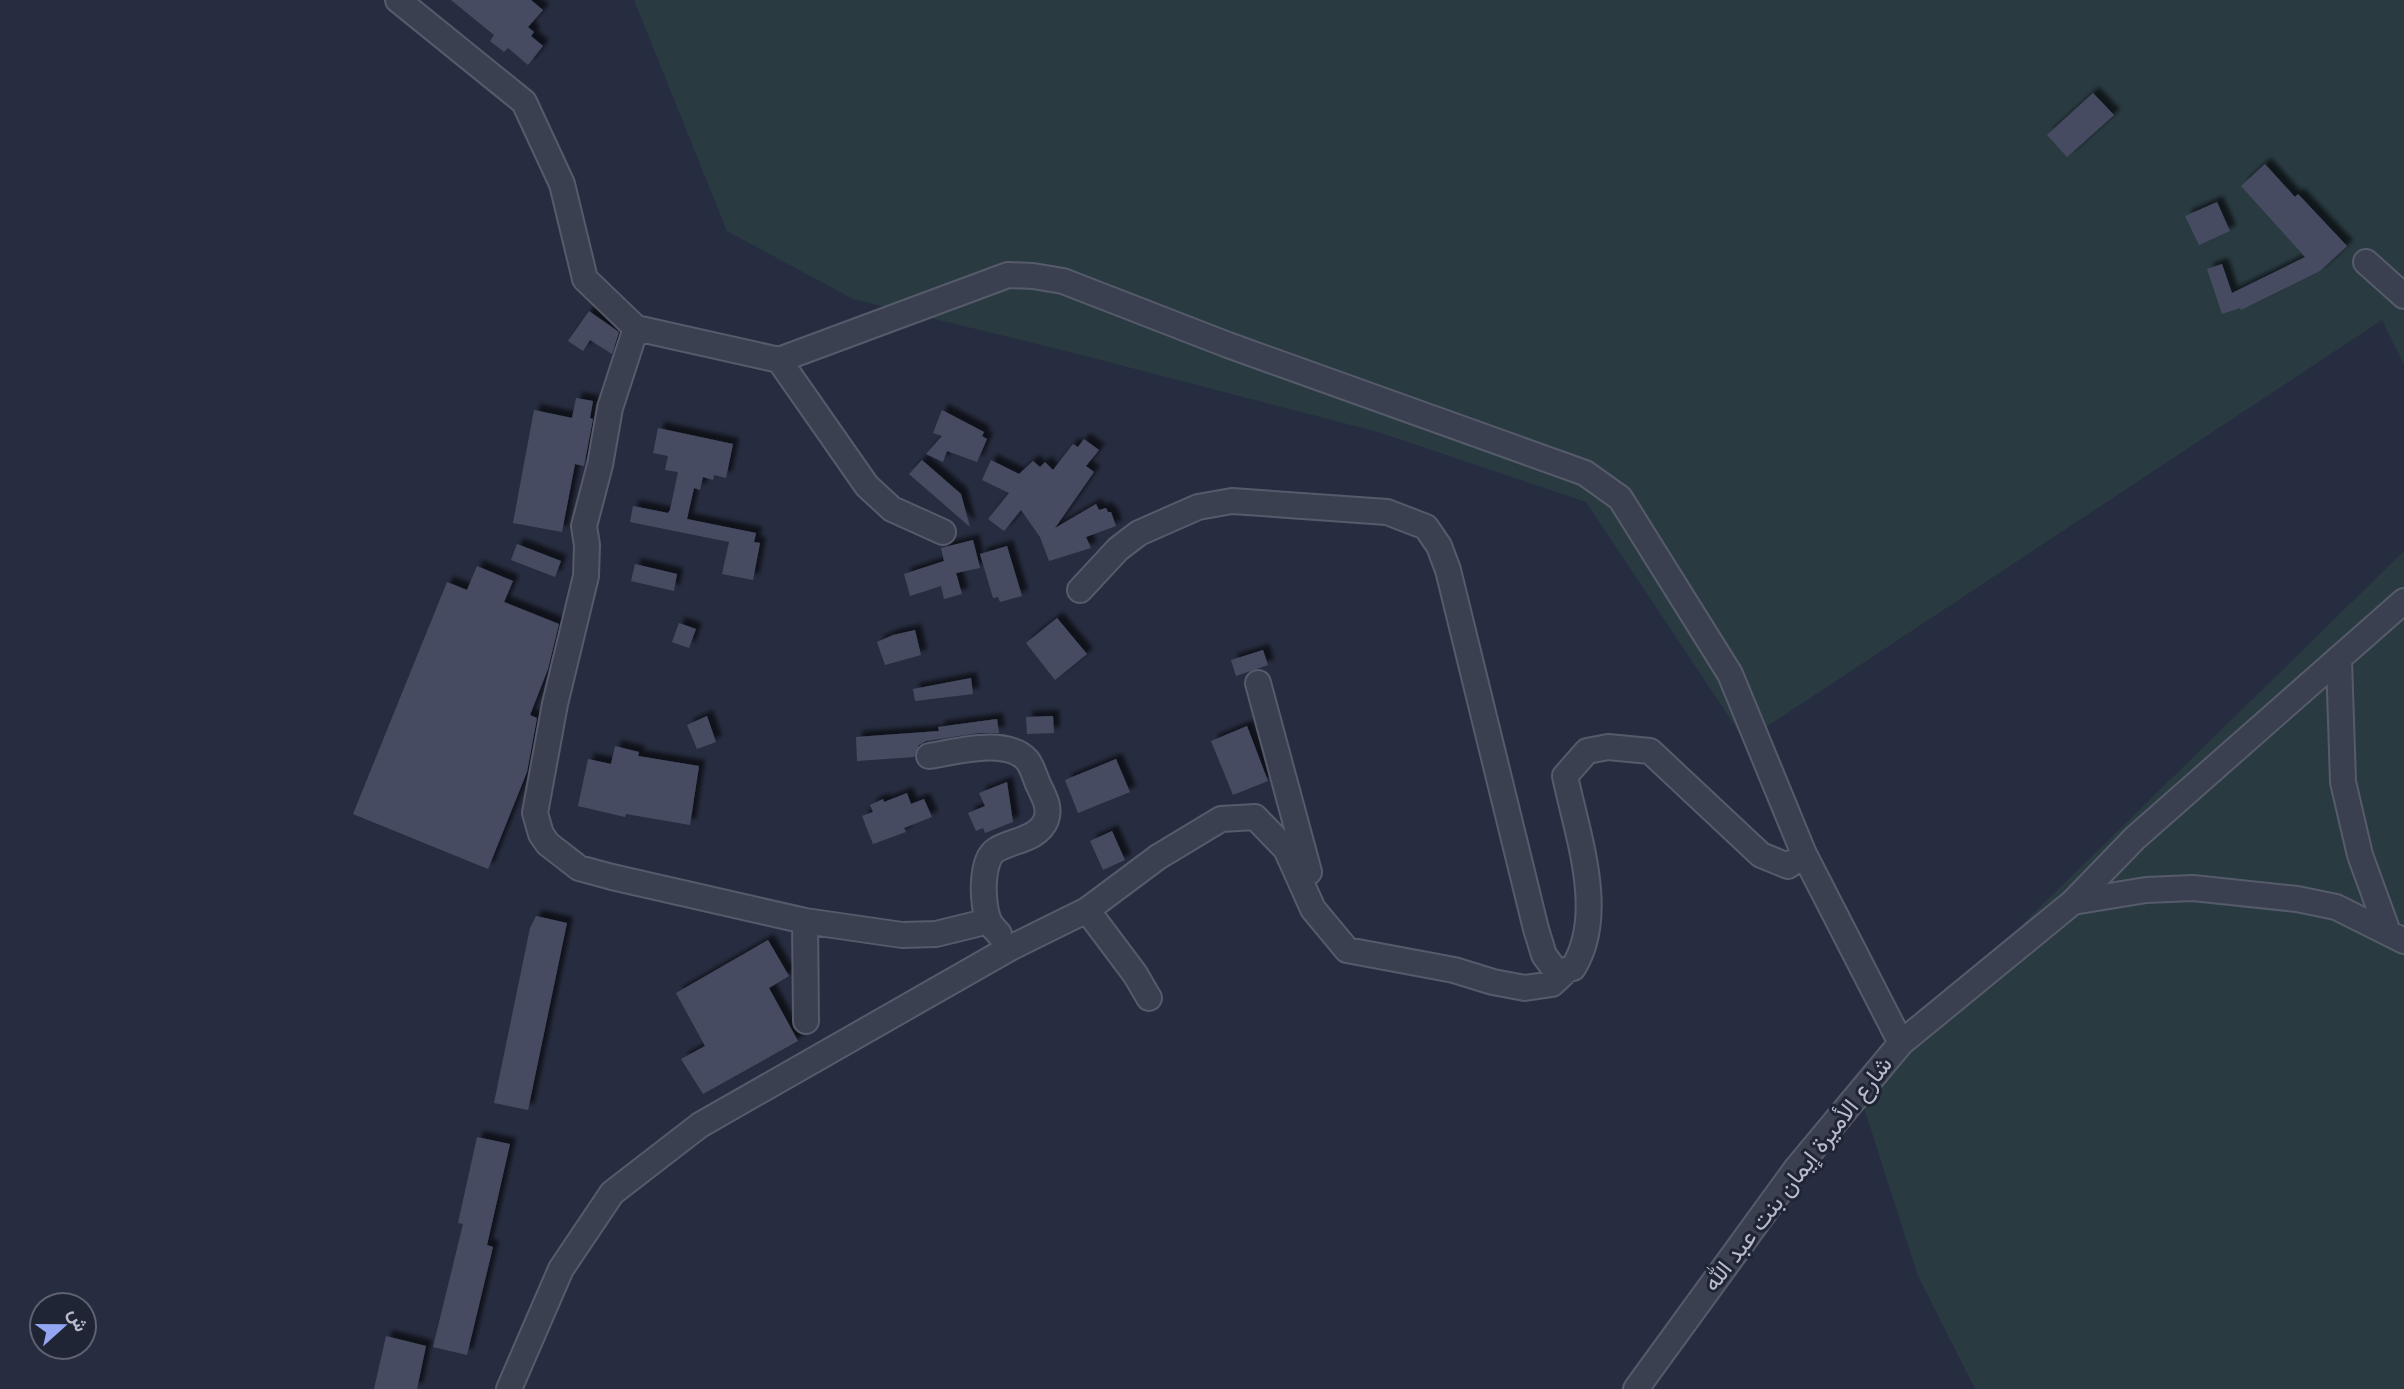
<svg xmlns="http://www.w3.org/2000/svg" width="2404" height="1389" viewBox="0 0 2404 1389" font-family="'Varela Round',Vazirmatn,sans-serif">
  <defs>
    <filter id="shadow"><feDropShadow dx="6" dy="-6" stdDeviation="2" flood-color="#0009"/></filter>
  </defs>
  <rect width="100%" height="100%" fill="#272d40"/>
  <!-- green -->
  <path fill="#293a41" d="M634 0H2404V365L2382 320 1745 741 1586 502 1378 432 1062 350 853 299 727 231Z
    M2404 551V1389H1975L1918 1276 1857 1086Z"/>
  <!-- building -->
  <path fill="#464c62" filter="url(#shadow)" d="M451 0H531L543 10 528 27 534 32 531 36 543 46 528 65 508 48 504 52 490 41 494 35Z
    M2093 93 2114 115 2067 157 2047 135Z
    M2265 164 2295 197 2298 194 2347 246 2320 271 2241 310 2240 308 2222 314 2207 269 2222 264 2232 293 2305 257 2241 186Z
    M2217 202 2230 231 2199 245 2185 216Z
    M589 311 619 332 612 354 590 340 583 351 568 341Z
    M576 398 593 401 590 418 593 419 584 466 575 464 562 532 513 523 534 410 572 418Z
    M942 410 984 432 982 436 987 439 977 462 947 451 943 462 926 454 942 436 933 433Z
    M658 428 733 444 726 478 714 475 713 480 703 477 700 490 694 488 687 519 756 533 754 542 760 543 753 580 722 574 729 542 630 522 633 506 668 513 670 510 678 472 665 470 668 456 653 453Z
    M1084 439 1099 450 1086 466 1094 472 1055 528 1096 504 1099 510 1106 508 1108 512H1111L1116 526 1086 537 1091 548 1049 561 1040 537 1021 510 1004 531 988 519 1009 493 982 480 991 460 1019 474 1033 461 1040 467 1045 462 1053 470 1073 444 1078 447Z
    M922 460 961 494 970 527 909 474Z
    M973 540 980 568 956 573 962 594 944 599 941 586 910 596 904 574 944 561 941 548Z
    M517 544 561 561 555 577 511 560Z
    M1007 546 1022 596 1000 602 998 597 993 598 980 554Z
    M635 564 677 574 674 591 631 581Z
    M477 566 513 581 504 602 559 624 548 669 530 715 537 718 527 772 488 869 353 814 447 582 467 590Z
    M1057 618 1087 654 1055 680 1026 643Z
    M679 623 696 629 689 648 672 642Z
    M915 630 921 655 885 665 877 642 893 635Z
    M1263 650 1268 665 1236 676 1231 660Z
    M971 678 973 694 915 701 913 689Z
    M707 716 716 742 697 749 687 725Z
    M1053 716 1054 733 1027 734 1026 717Z
    M997 719 999 733H979L926 741 919 745 914 757 857 761 856 737 939 731 938 727Z
    M1247 726 1268 781 1233 795 1211 741Z
    M615 746 639 752 638 756 699 766 690 825 626 814 625 817 578 806 588 759 611 764Z
    M1116 759 1130 792 1078 813 1065 780Z
    M1007 782 1013 822 985 833 983 828 976 831 968 813 985 806 979 793Z
    M907 793 911 804 924 799 932 817 904 828 906 832 873 844 862 816 873 812 870 805 883 799 884 802Z
    M1112 831 1125 860 1103 870 1090 841Z
    M536 916 567 923 528 1110 494 1103 530 928Z
    M768 940 789 976 769 988 798 1041 703 1094 681 1059 705 1046 676 993Z
    M477 1137 510 1144 487 1245 493 1247 467 1355 433 1347 463 1224 458 1223Z
    M386 1336 426 1346 417 1389H374Z"/>
  <g fill="none" stroke-linecap="round" stroke-linejoin="round">
    <!-- minor casing -->
    <g stroke="#565b6b" stroke-width="28">
      <path id="minor" d="M398 0 524 102 562 184 585 279 636 328 779 360 1008 275 1033 276 1063 281 1228 345 1585 473 1620 498 1730 674 1804 854 1901 1043
        M2366 262 2404 296
        M636 328 610 408 600 465 584 526 587 545 586 576 555 704 535 813 541 834 548 844 579 868 612 877 805 921 902 935 936 934 989 921
        M779 360 867 486 892 509 943 532
        M1080 590 1118 549 1139 533 1198 507 1232 501 1387 512 1426 527 1439 546 1448 570 1536 929 1544 955 1555 970 1562 971 1573 968C1607 914 1577 834 1565 776L1587 751 1608 747 1650 751 1761 855 1788 866 1804 854
        M2339 660 2343 782 2360 855 2388 932
        M1258 683 1309 872
        M929 756C956 752 1006 737 1027 760 1032 766 1035 777 1038 784 1043 795 1051 807 1046 820 1038 840 1012 840 996 850 980 860 982 906 989 921 991 926 996 930 999 934
        M2073 902 2135 838 2404 601
        M1087 910 1135 974 1149 998
        M805 921 806 1021
        M509 1389 561 1269 612 1193 700 1125 1010 948 1087 910 1158 857 1221 819 1255 817 1286 849 1313 909 1347 950 1454 970 1493 982 1525 988 1552 984 1567 970
        M1636 1389 1796 1169 1901 1043 2073 902 2146 890 2193 888 2297 899 2336 907 2404 941"/>
    </g>
    <!-- minor -->
    <use href="#minor" stroke="#3b4050" stroke-width="24"/>
  </g>
  <g text-anchor="middle" dominant-baseline="central" stroke-width="6" stroke-linejoin="round" paint-order="stroke">
    <!-- street labels -->
    <g font-size="24" fill="#b8bbcb" stroke="#202536">
      <text transform="translate(1798 1174) rotate(-52)">شارع الأميرة إيمان بنت عبد الله</text>
    </g>
  </g>
  <!-- north arrow -->
  <g transform="translate(63 1326) rotate(69)"><circle r="33" fill="#202536" stroke="#5d6172" stroke-width="2"/>
  <path d="M0-5L12 26L0 18L-12 26Z" fill="#93a6f4"/>
  <text y="-10" font-size="19" font-weight="bold" text-anchor="middle" fill="#b8bbcb">ش</text>
  </g>
</svg>
